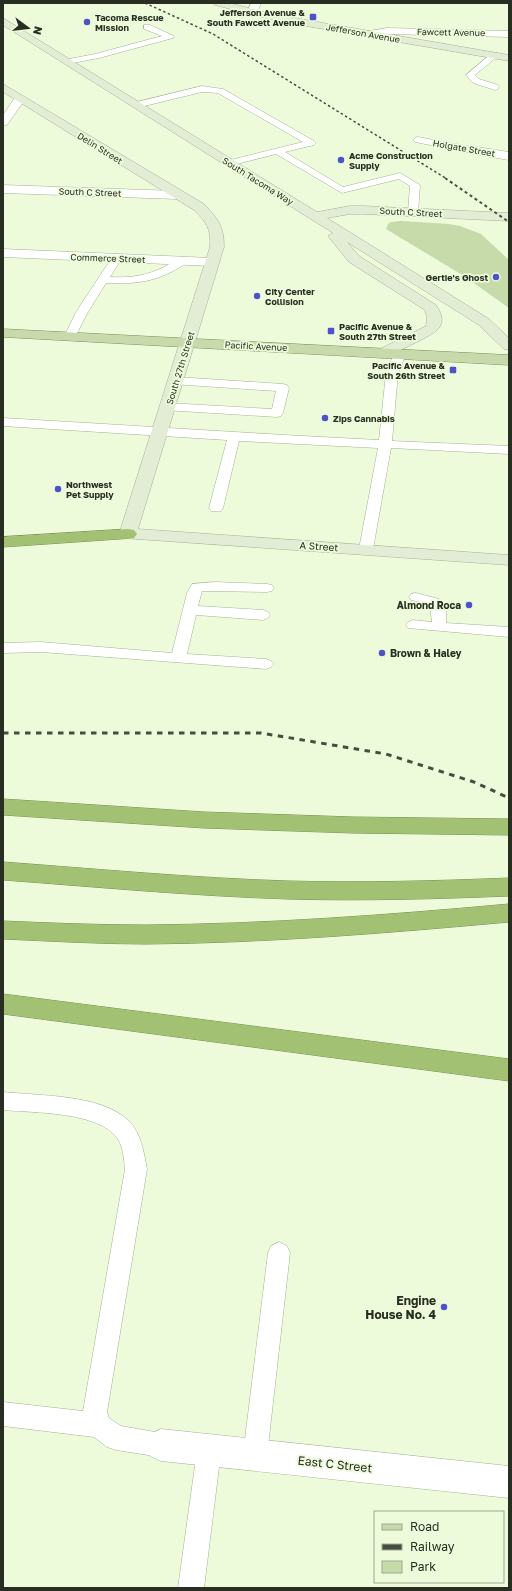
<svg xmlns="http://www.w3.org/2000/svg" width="512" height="1591" viewBox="0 0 512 1591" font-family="'Golos Text',sans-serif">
  <rect width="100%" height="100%" fill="#edfbdb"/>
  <!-- green -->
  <path fill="#c7daaa" d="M401 221 449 224 460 226 481 234 509 260V308L464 276 386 229 388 224 391 222Z"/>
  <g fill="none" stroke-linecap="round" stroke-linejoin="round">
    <!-- lane casing -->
    <g stroke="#a4b093" stroke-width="1">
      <path id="lane" d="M144 25H150L174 36 173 38 99 58 67 64 63 62 64 60 95 54 162 36 144 29Z
        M492 53H498L499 55 475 75 479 79 498 85 499 87 498 89 495 90 473 83 466 75Z
        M202 86 223 89 314 141 316 143 314 145 285 152 343 187 400 173 420 185 418 212 413 215 408 212 410 186 399 179 342 193 276 154 229 166 226 165 224 163 226 161 303 142 218 93 202 92 136 108 132 105 133 103Z
        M418 137 477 148 482 151 477 154 415 142 413 140 415 138Z
        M117 255 122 258 110 277C131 278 147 276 166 266 172 263 178 257 186 259L187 261C183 266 177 269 171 272 150 283 130 284 106 283L88 312 74 339H66L64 337 76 312 113 256Z
        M400 351 404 352 406 354 398 373 392 441 509 446V454L391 448 373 549 371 552 366 553 361 552 359 549 378 448 239 441 223 508 221 511H211L209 508 227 440 3 426V418C128 425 254 434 379 440L386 373 394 354 396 352Z
        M176 377 283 384 287 385 289 388 283 413 281 416 277 417 164 410 162 407 164 404 168 403 272 409 276 391 172 384 170 381 172 378Z
        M215 582 267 584 272 585 274 588 272 591 267 592 202 591 198 606 263 610 268 612 270 615 268 618 263 620 196 615 187 654 266 659 271 661 274 664 271 667 266 669 41 652 3 653V643L41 642 172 653 187 593 192 584Z
        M416 593 439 599 446 608V623L509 627V637L408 628 406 625 408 622 413 620 432 622 430 606 425 603 411 600 409 597 411 594Z
        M3 1092C40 1096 101 1094 129 1121 141 1133 144 1153 147 1169L107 1412 109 1418 121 1426 161 1433 170 1436 173 1445 170 1454 161 1457 116 1450 107 1447 94 1437 3 1426V1402L83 1411 125 1169C124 1159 123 1147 118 1139 99 1111 33 1113 3 1110Z
        M279 1242 287 1246 290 1253 267 1455 264 1464 255 1467 246 1464 243 1455 268 1253 271 1246Z
        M209 1439 218 1442 221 1451 204 1588H178L197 1451 200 1442Z"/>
    </g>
    <!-- street casing -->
    <g stroke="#a4b093" stroke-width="1">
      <path id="street" d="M251 3H261L257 13 252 16 247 13Z
        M387 28 509 31V37L387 34 369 37 364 34 365 32Z
        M20 95 26 98 7 125 3 126V115L16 96Z
        M477 147 509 152V160L473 154 471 151 473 148Z
        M3 185 177 191 181 192 183 195 181 198 177 199 3 193Z
        M3 249 212 258 217 259 219 262 217 265 212 266 3 257Z
        M161 1429 509 1466V1498L161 1461 150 1456 145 1445 150 1434Z"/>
    </g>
    <!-- secondary casing -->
    <g stroke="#a4b093" stroke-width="1">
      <path id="secondary" d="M213 3H229L277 15 509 55V61L277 21 215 5Z
        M3 18 317 212 350 206H363L509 213V221L363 214H350L327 218 489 319 509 338V350L504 349 479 325 347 242 359 256 436 305C451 327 434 333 417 342 407 347 398 351 388 356L383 358 378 356 375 353 378 350 426 326 427 318 425 310 349 262 328 236 333 233 3 25Z
        M3 84 204 204C218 219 224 226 224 247L138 529 509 555V565L122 538 119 534 210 247C211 228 207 223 194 210L3 92Z"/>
    </g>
    <!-- primary casing -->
    <g stroke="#788e57" stroke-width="1">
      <path id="primary" d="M3 329 509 355V365L3 337Z"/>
    </g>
    <!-- highway casing -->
    <g stroke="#788e57" stroke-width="1">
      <path id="highway" d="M128 529 134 530 137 534 134 538 3 547V537Z
        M3 799 204 812 353 817 509 819V835L353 833 204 828 3 815Z
        M3 862C98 869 193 878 288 881 361 883 435 881 509 878V896C435 899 361 901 288 899 193 896 98 887 3 880Z
        M509 904V922C388 933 267 943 146 944 98 944 50 941 3 939V921C50 923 98 925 146 925 267 924 388 915 509 904Z
        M3 994 509 1059V1081L3 1014Z"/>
    </g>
    <!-- lane -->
    <use href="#lane" fill="#fff" fill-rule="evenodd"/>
    <!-- street -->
    <use href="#street" fill="#fff" fill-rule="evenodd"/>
    <!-- secondary -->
    <use href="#secondary" fill="#e3ecd5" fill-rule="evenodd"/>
    <!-- primary -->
    <use href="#primary" fill="#c8daab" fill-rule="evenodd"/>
    <!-- highway -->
    <use href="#highway" fill="#a3c173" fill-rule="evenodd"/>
    <!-- rail-far2 -->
    <path stroke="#474e3e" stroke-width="1.5" stroke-dasharray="2.5 2.5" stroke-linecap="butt" d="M145 3 213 34 447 179"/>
    <!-- rail-far1 -->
    <path stroke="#474e3e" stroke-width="2" stroke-dasharray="3 3" stroke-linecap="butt" d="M445 178 509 222"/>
    <!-- rail -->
    <path stroke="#474e3e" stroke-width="3" stroke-dasharray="5.5 5.5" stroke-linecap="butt" d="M3 733H261L386 754 474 782 509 798"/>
  </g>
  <!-- markers -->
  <g fill="#4c52c8" stroke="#edfbdb" stroke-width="1.5">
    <rect x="309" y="13" width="8" height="8" rx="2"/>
    <circle cx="87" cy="22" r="4"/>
    <circle cx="341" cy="160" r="4"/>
    <circle cx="496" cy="277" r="4"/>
    <circle cx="257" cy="296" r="4"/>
    <rect x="327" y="327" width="8" height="8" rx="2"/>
    <rect x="449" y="366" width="8" height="8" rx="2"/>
    <circle cx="325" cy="418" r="4"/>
    <circle cx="58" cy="489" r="4"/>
    <circle cx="469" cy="605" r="4"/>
    <circle cx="382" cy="653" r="4"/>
    <circle cx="444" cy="1307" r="4"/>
  </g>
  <g text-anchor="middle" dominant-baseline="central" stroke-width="3.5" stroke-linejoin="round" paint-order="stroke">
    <!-- far-poi labels -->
    <g font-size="9" font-weight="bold" fill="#292e22" stroke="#edfbdb" text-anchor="start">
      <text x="305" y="12" text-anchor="end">Jefferson Avenue &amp;<tspan x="305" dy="10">South Fawcett Avenue</tspan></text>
      <text x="95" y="17">Tacoma Rescue<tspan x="95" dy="10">Mission</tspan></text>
      <text x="349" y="155">Acme Construction<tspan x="349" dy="10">Supply</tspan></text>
      <text x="488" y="277" text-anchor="end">Gertie's Ghost</text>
      <text x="265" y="291">City Center<tspan x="265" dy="10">Collision</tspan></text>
      <text x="339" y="326">Pacific Avenue &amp;<tspan x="339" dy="10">South 27th Street</tspan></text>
      <text x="445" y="365" text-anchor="end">Pacific Avenue &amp;<tspan x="445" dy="10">South 26th Street</tspan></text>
      <text x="333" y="418">Zips Cannabis</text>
      <text x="66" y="484">Northwest<tspan x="66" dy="10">Pet Supply</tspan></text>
    </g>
    <!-- far-street labels -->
    <g font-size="9" fill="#292e22" stroke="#edfbdb">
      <text transform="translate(451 32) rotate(1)">Fawcett Avenue</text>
      <text transform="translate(363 33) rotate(10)">Jefferson Avenue</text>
      <text transform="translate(100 148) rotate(32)">Delin Street</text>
      <text transform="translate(464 148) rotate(10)">Holgate Street</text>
      <text transform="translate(258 181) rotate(32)">South Tacoma Way</text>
      <text transform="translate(90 192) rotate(2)">South C Street</text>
      <text transform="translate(411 212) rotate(3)">South C Street</text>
      <text transform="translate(108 258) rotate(2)">Commerce Street</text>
      <text transform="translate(256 346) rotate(3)">Pacific Avenue</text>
      <text transform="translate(180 368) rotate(-73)">South 27th Street</text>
    </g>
    <!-- street labels -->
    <g font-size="10" fill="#292e22" stroke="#edfbdb">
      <text transform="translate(319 546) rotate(4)">A Street</text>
    </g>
    <!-- poi labels -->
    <g font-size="10" font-weight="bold" fill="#292e22" stroke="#edfbdb" text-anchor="end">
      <text x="461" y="605">Almond Roca</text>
      <text x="390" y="653" text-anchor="start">Brown &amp; Haley</text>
    </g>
    <!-- near-poi labels -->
    <g font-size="12" font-weight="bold" fill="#292e22" stroke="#edfbdb" text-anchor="end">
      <text x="436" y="1300">Engine<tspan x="436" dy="14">House No. 4</tspan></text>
    </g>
    <!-- near-street labels -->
    <g font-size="12" fill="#292e22" stroke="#edfbdb">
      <text transform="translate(335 1464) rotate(6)">East C Street</text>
    </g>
  </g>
  <!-- border -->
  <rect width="512" height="1591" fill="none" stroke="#292e22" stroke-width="8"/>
  <!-- legend -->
  <rect x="374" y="1511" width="130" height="72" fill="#edfbdb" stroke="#9fa991"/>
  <rect x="382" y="1524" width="20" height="6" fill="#c8daab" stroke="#9fa991"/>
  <text x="410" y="1531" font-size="12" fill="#292e22">Road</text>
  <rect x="382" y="1544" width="20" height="6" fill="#474e3e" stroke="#9fa991"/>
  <text x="410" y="1551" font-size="12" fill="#292e22">Railway</text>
  <rect x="382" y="1561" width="20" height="12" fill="#c7daaa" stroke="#9fa991"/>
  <text x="410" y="1571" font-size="12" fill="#292e22">Park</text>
  <!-- north arrow -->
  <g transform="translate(28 28) rotate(105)" stroke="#edfbdb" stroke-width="3" paint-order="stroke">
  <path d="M0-3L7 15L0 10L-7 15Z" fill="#292e22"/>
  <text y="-6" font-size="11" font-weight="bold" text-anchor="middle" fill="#292e22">N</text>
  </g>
</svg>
